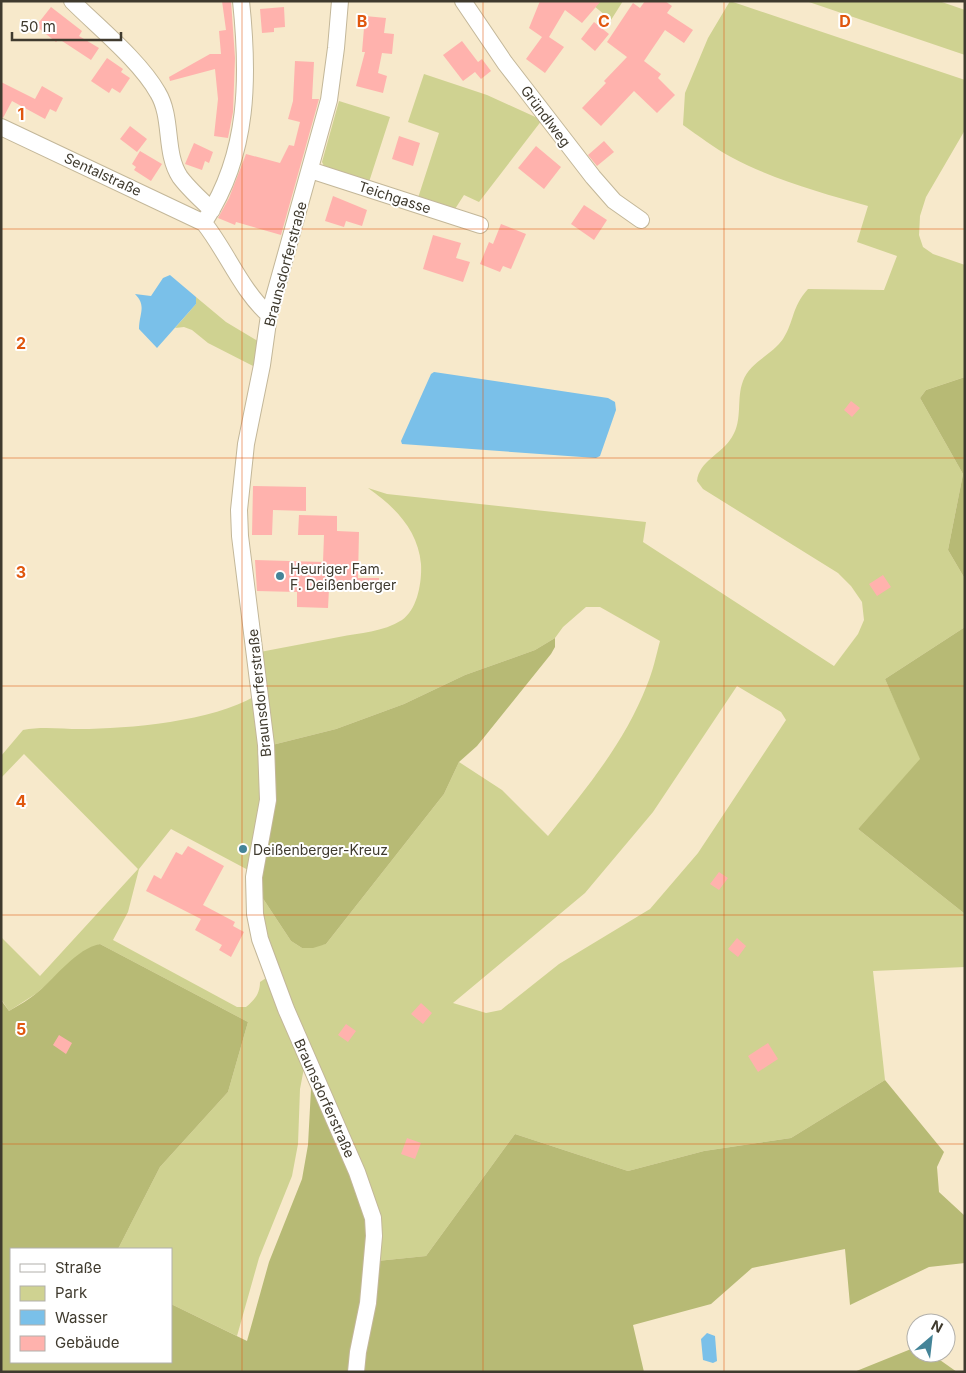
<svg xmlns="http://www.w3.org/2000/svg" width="966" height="1373" viewBox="0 0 966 1373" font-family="Inter,sans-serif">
  <rect width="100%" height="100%" fill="#f7e9cb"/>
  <!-- green -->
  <path fill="#cfd291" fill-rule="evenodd" d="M588 1H623L611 20Z
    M730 1 965 80V130L926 197 920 216 919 235 923 247 933 254 965 265V377L926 390 920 398 963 474 948 550 965 579V627L885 679 921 759 858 829 965 914V967L873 971 885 1080 791 1138 704 1151 628 1171 515 1134 426 1256 377 1261 341 1122 265 937 260 894 291 941 302 948 326 944 444 794 459 762 502 790 548 836C586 789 625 742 647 685 653 671 656 656 660 641L600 607H586L563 627 555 638 535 650 465 675 404 704 336 729 272 745 260 652C286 647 313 642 339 637 360 633 383 632 402 620 418 609 422 581 421 564 418 530 395 507 368 488L387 494 646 522 643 542 834 666 858 634 864 620 862 602 851 586 838 573 703 489 697 481C699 461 722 454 732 437 743 419 736 399 743 381 750 362 772 355 783 339 795 320 791 308 808 289L884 290 897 256 857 242 868 206C822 193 774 180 731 157 714 148 699 136 683 125L685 93 708 38ZM737 686 781 712 786 720 698 853 650 909 559 964 501 1010 486 1013 453 1003 585 893 653 812Z
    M806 1H939L965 10V55Z
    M424 74 487 95 542 120 479 202 464 195 455 209 418 198 439 133 408 122Z
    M339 101 390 117 369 182 325 168 322 162Z
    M196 297 226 322 261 343 257 368 208 343 192 330 184 327 175 328 196 304Z
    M255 696 263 800 250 871 171 829 139 869 128 912 113 940 237 1007H246C255 1000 260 993 260 982L269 976 304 1068 300 1089 298 1144 292 1176 259 1258 237 1336 171 1304V1249H118L160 1167 228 1092 248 1022 100 944 81 953 37 993 9 1011 1 999V937L40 976 138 869 24 754 1 778V756L23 730C42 726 62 729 80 729 128 729 214 721 255 696Z"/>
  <!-- forest -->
  <path fill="#b7ba75" d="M965 377V579L948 550 963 474 920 398 926 390Z
    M965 627V914L858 829 920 759 885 679Z
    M555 638V647L551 654 477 746 459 762 444 794 326 944 313 948H302L291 941 260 894 272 745 336 729 404 704 465 675 535 650Z
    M100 944 248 1022 228 1092 160 1167 118 1249H11V1362H171V1304L247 1341 269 1262 302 1179 308 1145 311 1089H315L352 1175 377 1261 426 1256 515 1134 628 1171 704 1151 791 1138 885 1080 944 1152 937 1167 939 1192 965 1216V1263L929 1267 850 1305 845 1249 752 1268 711 1304 633 1325 644 1372H1V1000L9 1011C19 1005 30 999 38 992 57 976 76 949 100 944Z
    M916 1347V1353H930L957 1372H854Z"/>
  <!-- water -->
  <path fill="#7ac0e9" d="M170 275 196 297V304L157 348 139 329C139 314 147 306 135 294L151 296 163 278Z
    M434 372 608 398 615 402 616 410 600 456 596 458 402 444 401 441 431 374Z
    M707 1333 715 1336 717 1361 713 1363 703 1360 701 1339Z"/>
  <!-- building -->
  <path fill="#ffb2ad" d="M222 1H231L235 58 233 112 228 138 214 136 218 99 215 69 170 81 169 77 210 54H221L219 31 226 30Z
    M540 1H601L582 23 565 10 549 37 564 47 545 73 526 59 542 37 529 28Z
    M645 1H665L672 6 667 13 693 30 684 43 665 30 644 61 661 74 658 78 675 95 657 113 634 91 601 126 582 108 606 83 604 81 627 57 607 42 633 3 640 8Z
    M51 7 82 31 79 36 99 48 91 60 59 39 56 42 36 26Z
    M284 7 285 27 274 28V32L262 33 260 9Z
    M365 16 386 18 384 33 394 34 392 54 382 53 378 73 387 76 383 93 356 86 365 52H362Z
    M594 22 609 34 595 51 581 39Z
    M462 41 478 62 482 59 491 71 481 79 475 72 463 81 443 55Z
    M107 58 123 69 121 72 130 78 120 93 112 88 109 93 91 81Z
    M295 61 314 62 312 99H319L281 235 236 222 235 225 218 218 229 198 246 154 280 163 289 145 294 146 300 122 288 119 293 101Z
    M1 82 35 99 42 86 63 98 56 112 50 109 45 119 12 101 3 118 1 117Z
    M130 126 147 139 137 152 120 139Z
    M399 136 420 143 413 166 392 159Z
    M604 141 614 152 597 166 588 155Z
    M194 143 213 152 209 163 205 161 202 170 185 164Z
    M536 146 561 167 544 189 518 168Z
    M140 151 162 164 151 181 134 170 136 167 132 164Z
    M333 196 367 210 362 226 346 221 344 227 325 221Z
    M584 205 607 220 594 240 571 224Z
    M501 224 526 234 511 269 503 266 500 272 480 264 489 242 493 244Z
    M433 235 461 243 456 258 470 262 463 282 423 269Z
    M851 401 860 408 852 417 844 410Z
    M253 486 306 487V511L273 510 272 535H252Z
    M299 515 337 516V531L359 532 358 578H379V590L329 589 328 608 297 607V592L257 591 255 560 323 562 324 535H298Z
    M883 575 891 587 877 596 869 584Z
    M188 846 224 866 203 905 235 922 233 926 244 932 231 957 219 950 222 945 195 930 201 919 146 891 154 875 161 879 176 852 182 855Z
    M719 872 728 878 719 890 710 884Z
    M737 938 746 946 738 957 728 949Z
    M421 1003 432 1013 423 1024 411 1014Z
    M346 1024 356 1031 348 1042 338 1035Z
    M59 1035 72 1043 66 1054 53 1045Z
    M768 1043 778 1059 758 1072 748 1056Z
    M407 1138 421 1143 415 1159 401 1154Z"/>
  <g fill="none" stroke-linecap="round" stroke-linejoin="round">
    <!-- street casing -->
    <g stroke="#c3b799" stroke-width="18">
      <path id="street" d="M72 1C98 27 140 61 158 93 173 118 164 153 180 177 189 189 201 200 212 210
        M340 1 336 48 329 100 269 315 262 365 246 444 239 510 240 536 266 745 268 800 254 877 255 914 260 939 286 1009 357 1172 373 1218 374 1236 368 1303 358 1352 356 1372
        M463 1 505 63 593 177 614 201 641 220
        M1 127 204 223C227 252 241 290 269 315
        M310 170 480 225
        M206 219C249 153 249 76 241 1"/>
    </g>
    <!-- street -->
    <use href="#street" stroke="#fff" stroke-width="16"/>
  </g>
  <!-- grid -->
  <path fill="none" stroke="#e0570e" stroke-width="1" stroke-opacity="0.55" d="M242 1V1372M483 1V1372M724 1V1372M1 229H965M1 458H965M1 686H965M1 915H965M1 1144H965"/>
  <!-- markers -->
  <g fill="#448498" stroke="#fff" stroke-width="2">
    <circle cx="280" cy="576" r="5"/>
    <circle cx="243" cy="849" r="5"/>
  </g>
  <g text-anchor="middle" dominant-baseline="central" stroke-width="4" stroke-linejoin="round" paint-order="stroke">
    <!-- street labels -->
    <g font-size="14" fill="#3f3a2e" stroke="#fff">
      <text transform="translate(546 116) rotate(53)">Gründlweg</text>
      <text transform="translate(103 174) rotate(25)">Sentalstraße</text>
      <text transform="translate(395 197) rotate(18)">Teichgasse</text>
      <text transform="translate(285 264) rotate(-75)">Braunsdorferstraße</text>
      <text transform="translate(259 693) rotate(-96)">Braunsdorferstraße</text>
      <text transform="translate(325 1098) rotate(66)">Braunsdorferstraße</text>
    </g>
    <!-- poi labels -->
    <g font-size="14" fill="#3f3a2e" stroke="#fff" text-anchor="start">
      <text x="290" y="568">Heuriger Fam.<tspan x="290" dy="16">F. Deißenberger</tspan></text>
      <text x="253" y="849">Deißenberger-Kreuz</text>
    </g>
  </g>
  <g font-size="16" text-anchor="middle" font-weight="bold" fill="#e0570e" stroke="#fff" stroke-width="4" stroke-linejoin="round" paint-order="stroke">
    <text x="362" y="27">B</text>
    <text x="604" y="27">C</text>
    <text x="845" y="27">D</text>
    <text x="21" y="120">1</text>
    <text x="21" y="349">2</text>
    <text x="21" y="578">3</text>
    <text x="21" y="807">4</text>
    <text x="21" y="1035">5</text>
  </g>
  <!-- border -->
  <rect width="966" height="1373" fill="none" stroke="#3f3a2e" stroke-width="5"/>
  <!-- legend -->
  <rect x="10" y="1248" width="162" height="115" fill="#ffffff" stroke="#b2b0ab"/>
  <rect x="20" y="1264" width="25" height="8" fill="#ffffff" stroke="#b2b0ab"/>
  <text x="55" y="1273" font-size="15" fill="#3f3a2e">Straße</text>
  <rect x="20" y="1286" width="25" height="15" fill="#cfd291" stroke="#b2b0ab"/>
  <text x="55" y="1298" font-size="15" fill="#3f3a2e">Park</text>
  <rect x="20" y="1310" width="25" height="15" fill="#7ac0e9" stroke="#b2b0ab"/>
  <text x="55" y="1323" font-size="15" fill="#3f3a2e">Wasser</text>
  <rect x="20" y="1336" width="25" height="15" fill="#ffb2ad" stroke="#b2b0ab"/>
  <text x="55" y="1348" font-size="15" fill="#3f3a2e">Gebäude</text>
  <!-- north arrow -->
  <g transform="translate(931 1338) rotate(28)"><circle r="24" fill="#ffffff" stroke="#b2b0ab"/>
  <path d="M0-4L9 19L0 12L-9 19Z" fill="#448498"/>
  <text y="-8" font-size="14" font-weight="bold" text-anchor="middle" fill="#3f3a2e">N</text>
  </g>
  <!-- scale -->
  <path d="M12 32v8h109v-8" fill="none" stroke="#3f3a2e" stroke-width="2.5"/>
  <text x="20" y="32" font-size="15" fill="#3f3a2e" stroke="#ffffff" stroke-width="4" paint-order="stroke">50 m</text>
</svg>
